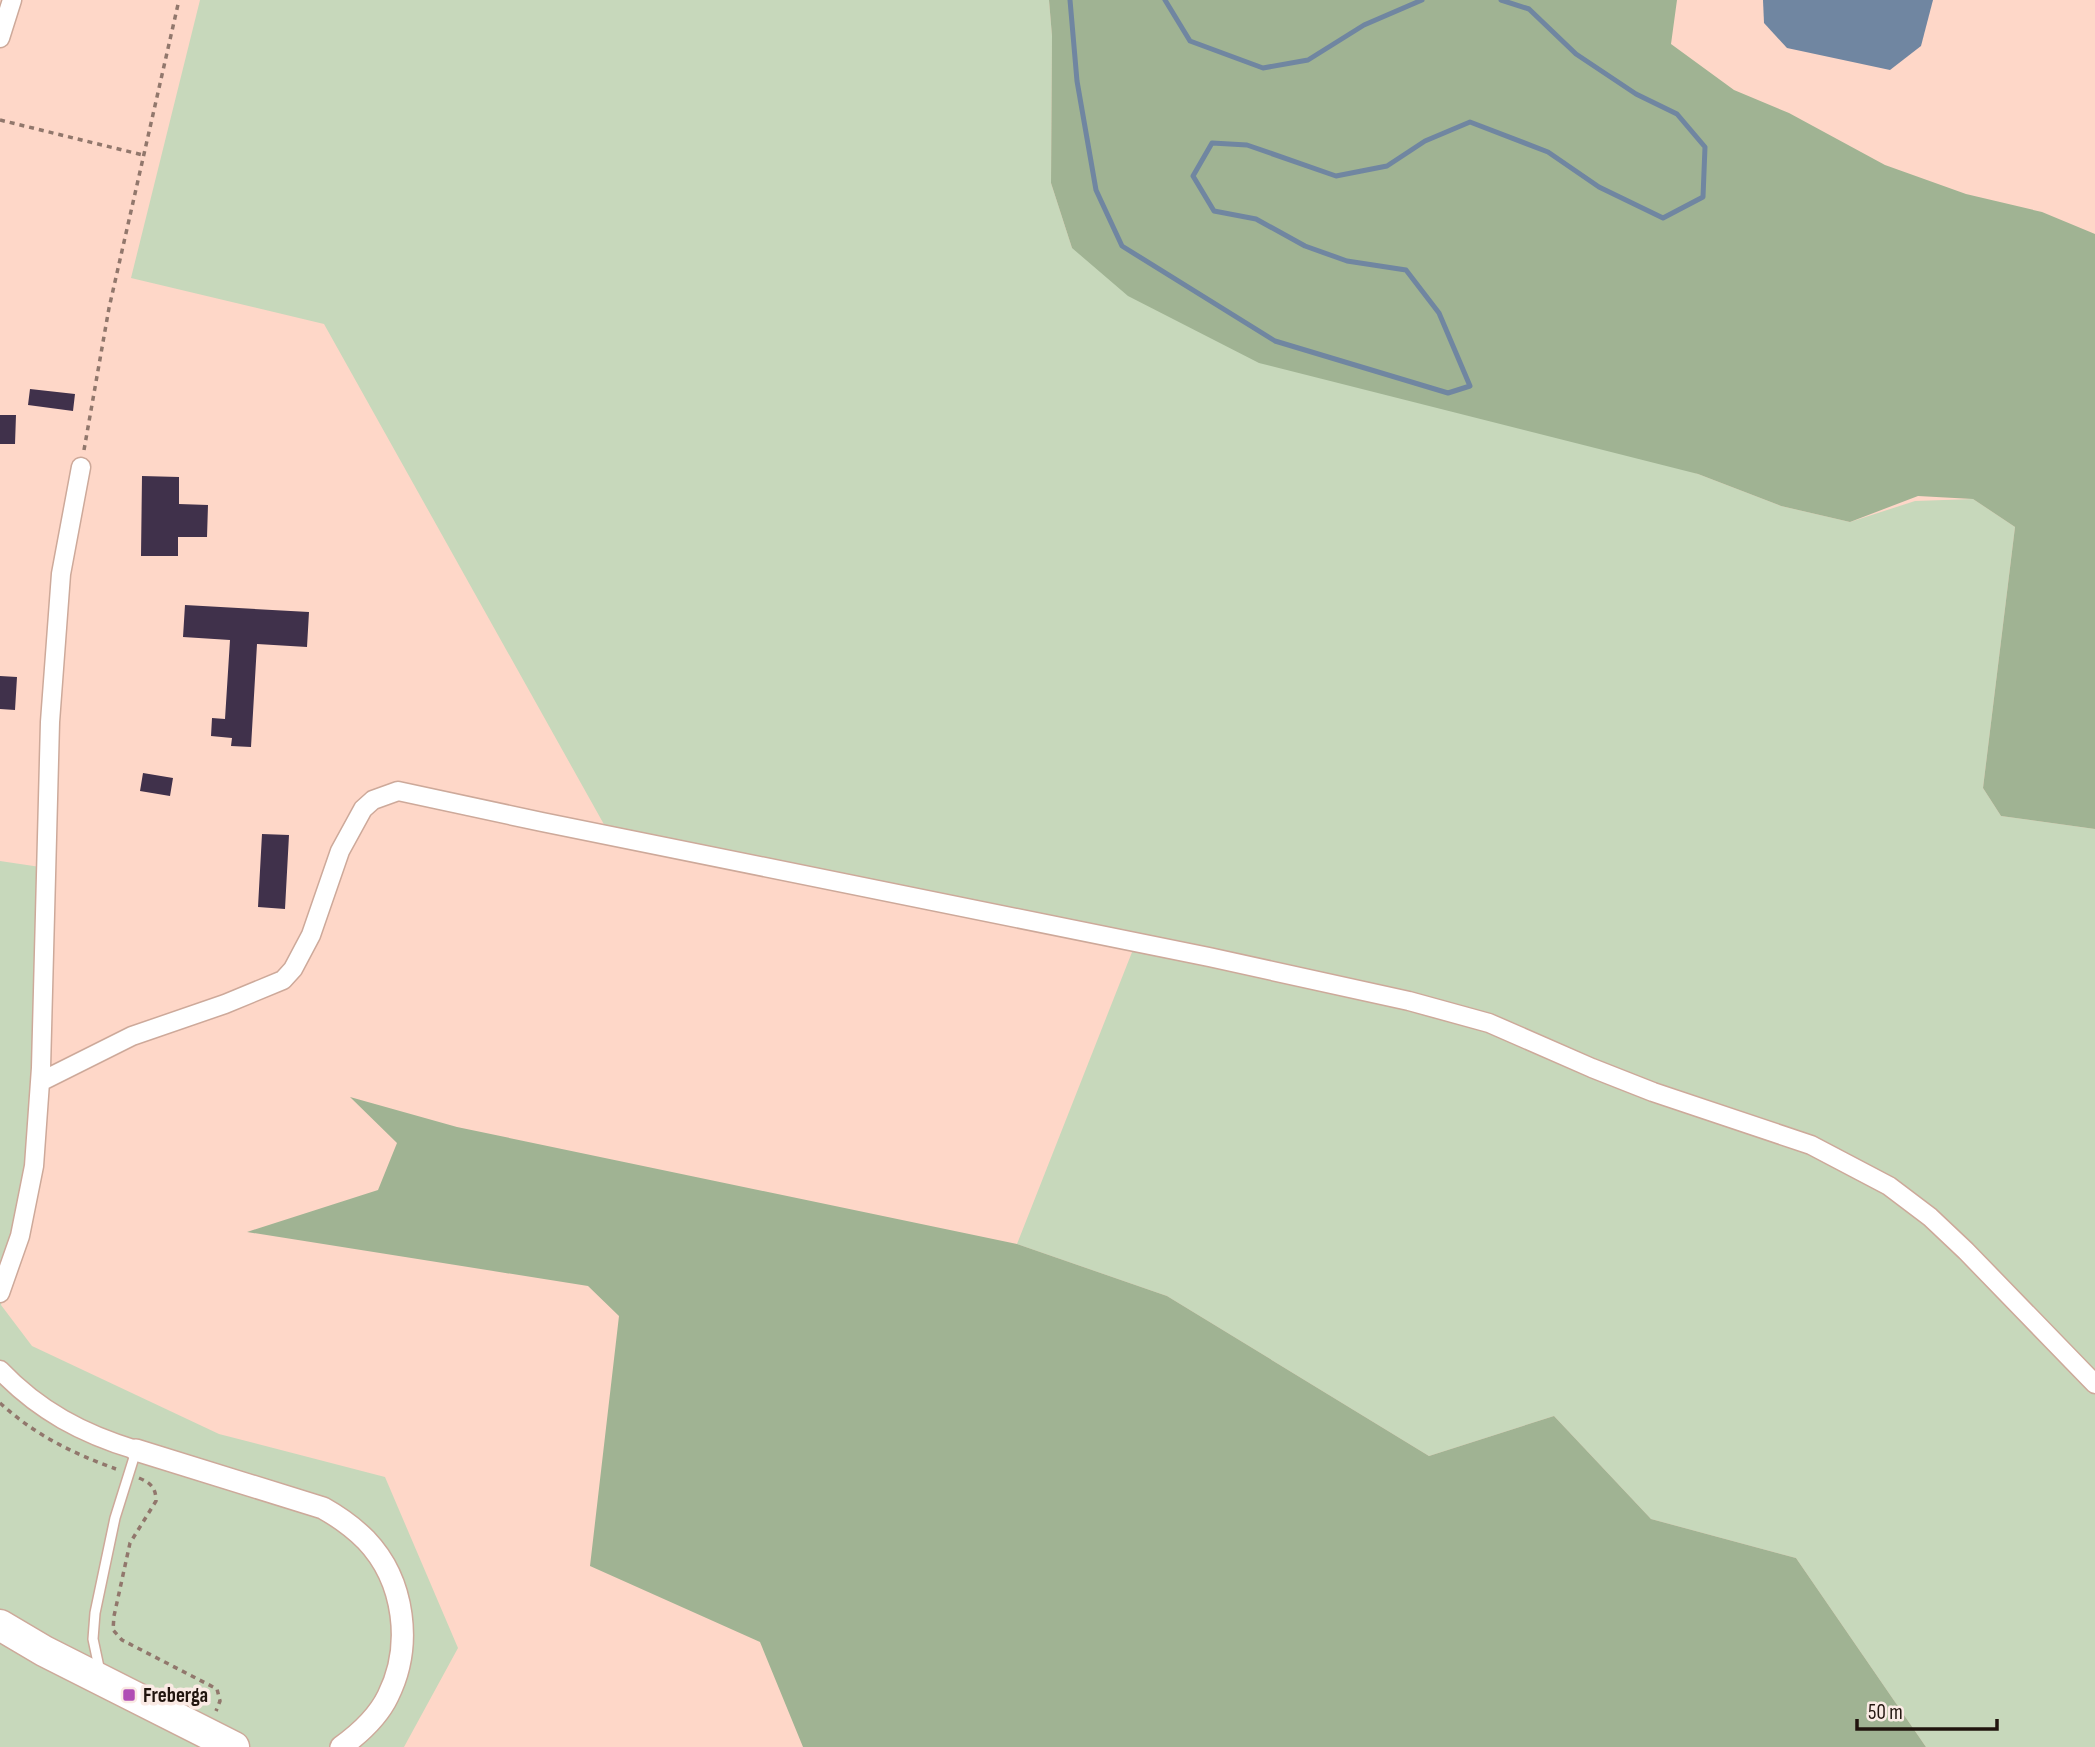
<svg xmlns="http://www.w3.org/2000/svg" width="2095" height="1747" viewBox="0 0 2095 1747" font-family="'Sofia Sans Condensed',sans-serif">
  <rect width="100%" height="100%" fill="#fed7c8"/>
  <!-- green -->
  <path fill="#c7d8bb" d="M200 0H1049L1052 36 1051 183 1072 248 1698 474 1781 506 1850 522 1915 501 1973 499 2015 527 1983 788 2001 816 2095 829V1747H1926L1796 1558 1651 1519 1554 1416 1429 1456 1167 1296 1017 1244 1136 942 606 828 324 324 131 278Z
    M0 861 47 868 32 1173 1 1305 32 1346 219 1434 385 1477 458 1648 404 1747H0Z"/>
  <!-- forest -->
  <path fill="#a0b393" d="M1049 0H1677L1671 44 1734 90 1789 113 1885 165 1966 194 2042 212 2095 234V829L2001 816 1983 788 2015 527 1973 499 1918 496 1850 522 1781 506 1698 474 1259 363 1128 296 1072 248 1051 183 1052 36Z
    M350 1097 457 1127 1017 1244 1167 1296 1429 1456 1554 1416 1651 1519 1796 1558 1926 1747H803L760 1642 590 1566 619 1316 588 1286 247 1232 378 1190 397 1143Z"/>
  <!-- water -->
  <path fill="#7086a1" d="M1763 0H1933L1921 46 1890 70 1787 48 1764 23Z"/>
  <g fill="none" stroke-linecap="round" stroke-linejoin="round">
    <!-- stream -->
    <path stroke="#7086a1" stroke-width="5" d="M1070 0 1077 81 1096 190 1122 246 1275 341 1448 393 1470 386 1439 313 1406 270 1347 261 1305 246 1256 219 1214 211 1193 176 1212 143 1247 145 1336 176 1387 166 1425 141 1470 122 1548 152 1599 187 1663 218 1703 197 1705 147 1677 114 1636 94 1576 54 1529 9 1501 0
      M1165 0 1190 41 1263 68 1308 60 1364 25 1422 0"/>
  </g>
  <!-- building -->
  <path fill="#40314b" d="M30 389 75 394 73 411 28 405Z
    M0 415H16L15 444H0Z
    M142 476 179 477V504L208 505 207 537H178V556H141Z
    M185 605 309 612 307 647 257 644 251 747 231 746 232 738 211 736 212 718 225 719 230 640 183 637Z
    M0 676 17 677 15 710 0 709Z
    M143 773 173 778 170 796 140 791Z
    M262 834 289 835 285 909 258 907Z"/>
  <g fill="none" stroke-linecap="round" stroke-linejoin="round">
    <!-- service casing -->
    <g stroke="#cda99a" stroke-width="12">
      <path id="service" d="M100 1672 93 1639 95 1613 115 1518 136 1451"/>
    </g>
    <!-- minor casing -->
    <g stroke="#cda99a" stroke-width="21">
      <path id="minor" d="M0 38 12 0
        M40 1082 132 1036 225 1004 283 980 293 969 311 935 340 851 363 809 373 800 398 791 542 822 1209 957 1409 1001 1489 1023 1592 1068 1653 1092 1811 1145 1889 1186 1930 1217 1966 1251 2095 1384
        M0 1293 20 1236 34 1166 41 1068 50 722 61 574 81 467
        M0 1370C39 1411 83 1434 136 1450"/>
    </g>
    <!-- tertiary casing -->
    <g stroke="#cda99a" stroke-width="24">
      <path id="tertiary" d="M136 1450 323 1508C339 1517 353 1527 366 1540 405 1581 413 1646 388 1696 378 1717 359 1734 341 1747"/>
    </g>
    <!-- trunk casing -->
    <g stroke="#cda99a" stroke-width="33">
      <path id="trunk" d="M0 1625 44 1651 234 1747"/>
    </g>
    <!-- path -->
    <path stroke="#91776c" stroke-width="3.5" stroke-dasharray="5 5" stroke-linecap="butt" d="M0 120 143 155
      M84 450 109 308 179 0
      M0 1403C35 1435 72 1453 116 1469
      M139 1478C151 1483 156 1488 156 1501L130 1543 114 1616 113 1630 122 1640 217 1689 220 1701 216 1711"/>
    <!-- service -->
    <use href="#service" stroke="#fff" stroke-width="9"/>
    <!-- minor -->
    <use href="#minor" stroke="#fff" stroke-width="18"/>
    <!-- tertiary -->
    <use href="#tertiary" stroke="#fff" stroke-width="21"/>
    <!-- trunk -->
    <use href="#trunk" stroke="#fff" stroke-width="30"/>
  </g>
  <!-- markers -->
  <rect fill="#b04eb5" stroke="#faeae4" stroke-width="2.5" x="122" y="1688" width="14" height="14" rx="3.5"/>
  <g text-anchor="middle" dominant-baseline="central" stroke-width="7" stroke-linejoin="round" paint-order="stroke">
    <!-- poi labels -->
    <g font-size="21" font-weight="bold" fill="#21140e" stroke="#faeae4" text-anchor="start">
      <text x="143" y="1695">Freberga</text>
    </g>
  </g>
  <!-- scale -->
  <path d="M1857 1719v10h140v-10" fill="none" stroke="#21140e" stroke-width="3.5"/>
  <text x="1868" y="1719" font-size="21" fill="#21140e" stroke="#faeae4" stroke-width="5" paint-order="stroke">50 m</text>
</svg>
